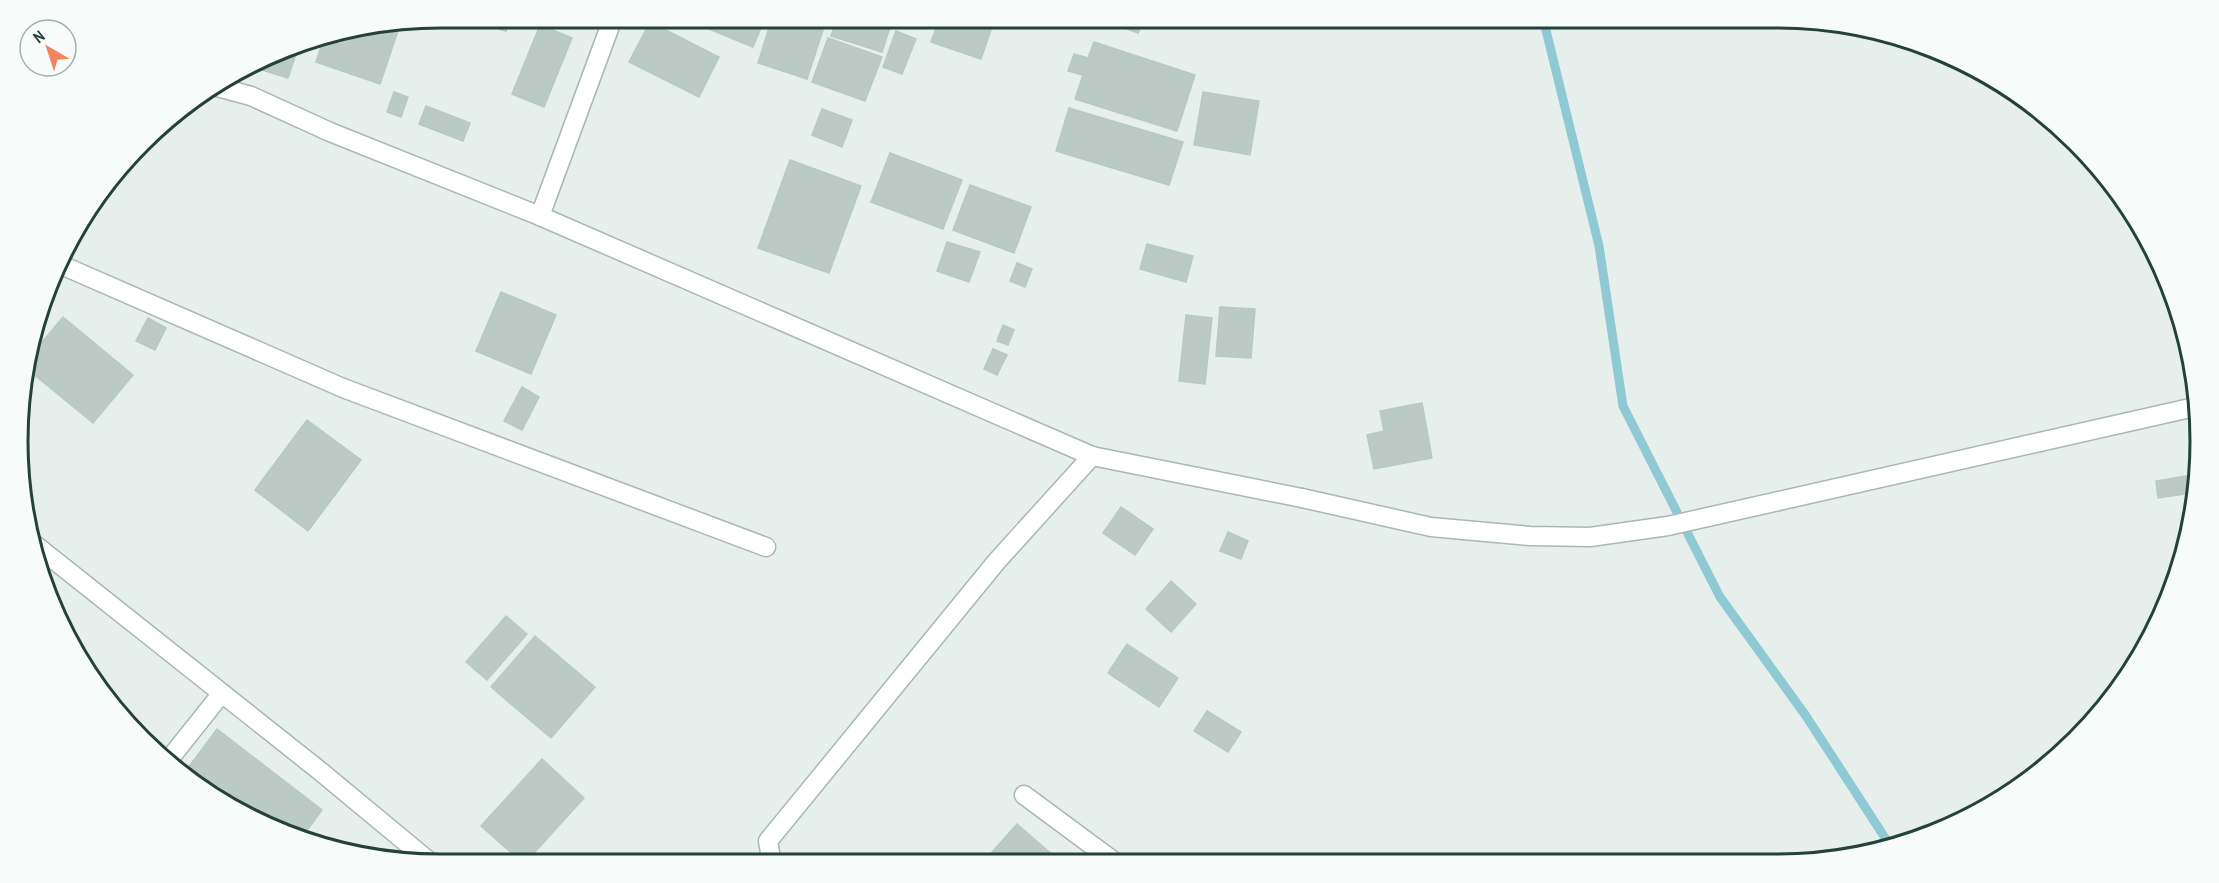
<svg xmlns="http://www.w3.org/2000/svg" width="2219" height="883" viewBox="0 0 2219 883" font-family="'Archivo Narrow',sans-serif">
  <rect width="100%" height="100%" fill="#e6efeb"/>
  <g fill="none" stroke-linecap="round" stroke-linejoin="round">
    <!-- stream -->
    <path stroke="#8ec9d4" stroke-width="9" d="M1543 18 1599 246 1623 406 1720 597 1806 716 1889 844"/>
  </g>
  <!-- building -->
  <path fill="#bbcac4" stroke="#b8c9c2" stroke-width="1.5" d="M463 18H510L506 31Z
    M682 18H765L753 47Z
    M772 18H827L807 79 758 63Z
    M837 18H893L882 52 831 36Z
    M940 18H995L981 59 931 42Z
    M1098 18H1144L1138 33Z
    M650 22 719 57 699 97 629 62Z
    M400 25 380 84 316 62 324 38 341 44 345 34Z
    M540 25 572 38 544 107 512 94Z
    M896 31 916 39 902 74 883 67Z
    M828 38 882 57 865 101 812 82Z
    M1094 42 1195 75 1177 131 1075 99 1083 75 1068 71 1074 54 1088 58Z
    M288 48 297 51 288 78 249 66Z
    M394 92 408 97 401 117 387 112Z
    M1203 92 1259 101 1250 155 1194 145Z
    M426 106 470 123 463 141 419 124Z
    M1069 108 1183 142 1169 185 1056 151Z
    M822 109 852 120 842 147 812 135Z
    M890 153 962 180 943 229 871 202Z
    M790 160 861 186 829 273 758 248Z
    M970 185 1031 207 1014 253 953 230Z
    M947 242 980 252 969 282 937 271Z
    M1147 244 1193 256 1186 282 1140 269Z
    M1017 263 1032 269 1025 287 1010 281Z
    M501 292 556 315 531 374 476 351Z
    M1220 307 1255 309 1251 358 1216 356Z
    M1186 315 1212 318 1205 384 1179 381Z
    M63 317 133 375 93 423 26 368 28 359Z
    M148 318 166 328 155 350 136 341Z
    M1003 325 1014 330 1008 345 997 341Z
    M993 349 1007 355 997 375 984 369Z
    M522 387 539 397 522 430 504 421Z
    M1422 403 1432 458 1374 469 1367 435 1384 431 1380 411Z
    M307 420 361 460 308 531 255 490Z
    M2198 474V492L2158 498 2156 481Z
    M1121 507 1153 529 1135 555 1103 533Z
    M1228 532 1248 541 1241 559 1220 551Z
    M1171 581 1196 604 1171 632 1146 609Z
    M506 616 527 634 487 680 466 662Z
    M535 636 595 687 551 738 491 687Z
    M1127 644 1178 678 1159 707 1108 673Z
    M1207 711 1241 732 1228 752 1194 731Z
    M217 729 322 810 300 840 182 776Z
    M542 759 584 798 524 864 481 826Z
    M1017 824 1062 863 989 864 985 860Z"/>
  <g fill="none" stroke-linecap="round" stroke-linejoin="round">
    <!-- minor casing -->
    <g stroke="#a8b8b2" stroke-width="21">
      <path id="minor" d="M540 216 613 18
        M59 264 343 388 766 547
        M1302 498 1431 527 1530 536 1590 537 1668 526 2199 406
        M34 544 320 771 431 863
        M167 762 222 693
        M1024 795 1116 863
        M772 864 768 841 997 561 1092 456"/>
    </g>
    <!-- tertiary casing -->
    <g stroke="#a8b8b2" stroke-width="21">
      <path id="tertiary" d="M214 86 251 96 330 132 540 216 1092 456 1302 498"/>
    </g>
    <!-- minor -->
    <use href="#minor" stroke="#fff" stroke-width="18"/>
    <!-- tertiary -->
    <use href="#tertiary" stroke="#fff" stroke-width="18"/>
  </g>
  <!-- crop -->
  <path d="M0 0H2219V883H0ZM441 28H1777A413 413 0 0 1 2190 441V441A413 413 0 0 1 1777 854H441A413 413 0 0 1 28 441V441A413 413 0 0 1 441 28Z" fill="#f7fbf9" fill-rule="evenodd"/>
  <path fill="none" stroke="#24423a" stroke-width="3" d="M441 28H1777A413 413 0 0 1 2190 441V441A413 413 0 0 1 1777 854H441A413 413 0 0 1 28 441V441A413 413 0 0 1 441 28Z"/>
  <!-- north arrow -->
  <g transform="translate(48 48) rotate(321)"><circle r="28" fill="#f7fbf9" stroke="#a3b1ad" stroke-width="1.5"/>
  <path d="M0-4.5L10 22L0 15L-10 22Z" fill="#f4845f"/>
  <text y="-9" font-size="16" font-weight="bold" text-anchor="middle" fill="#24423a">N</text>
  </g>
</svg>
